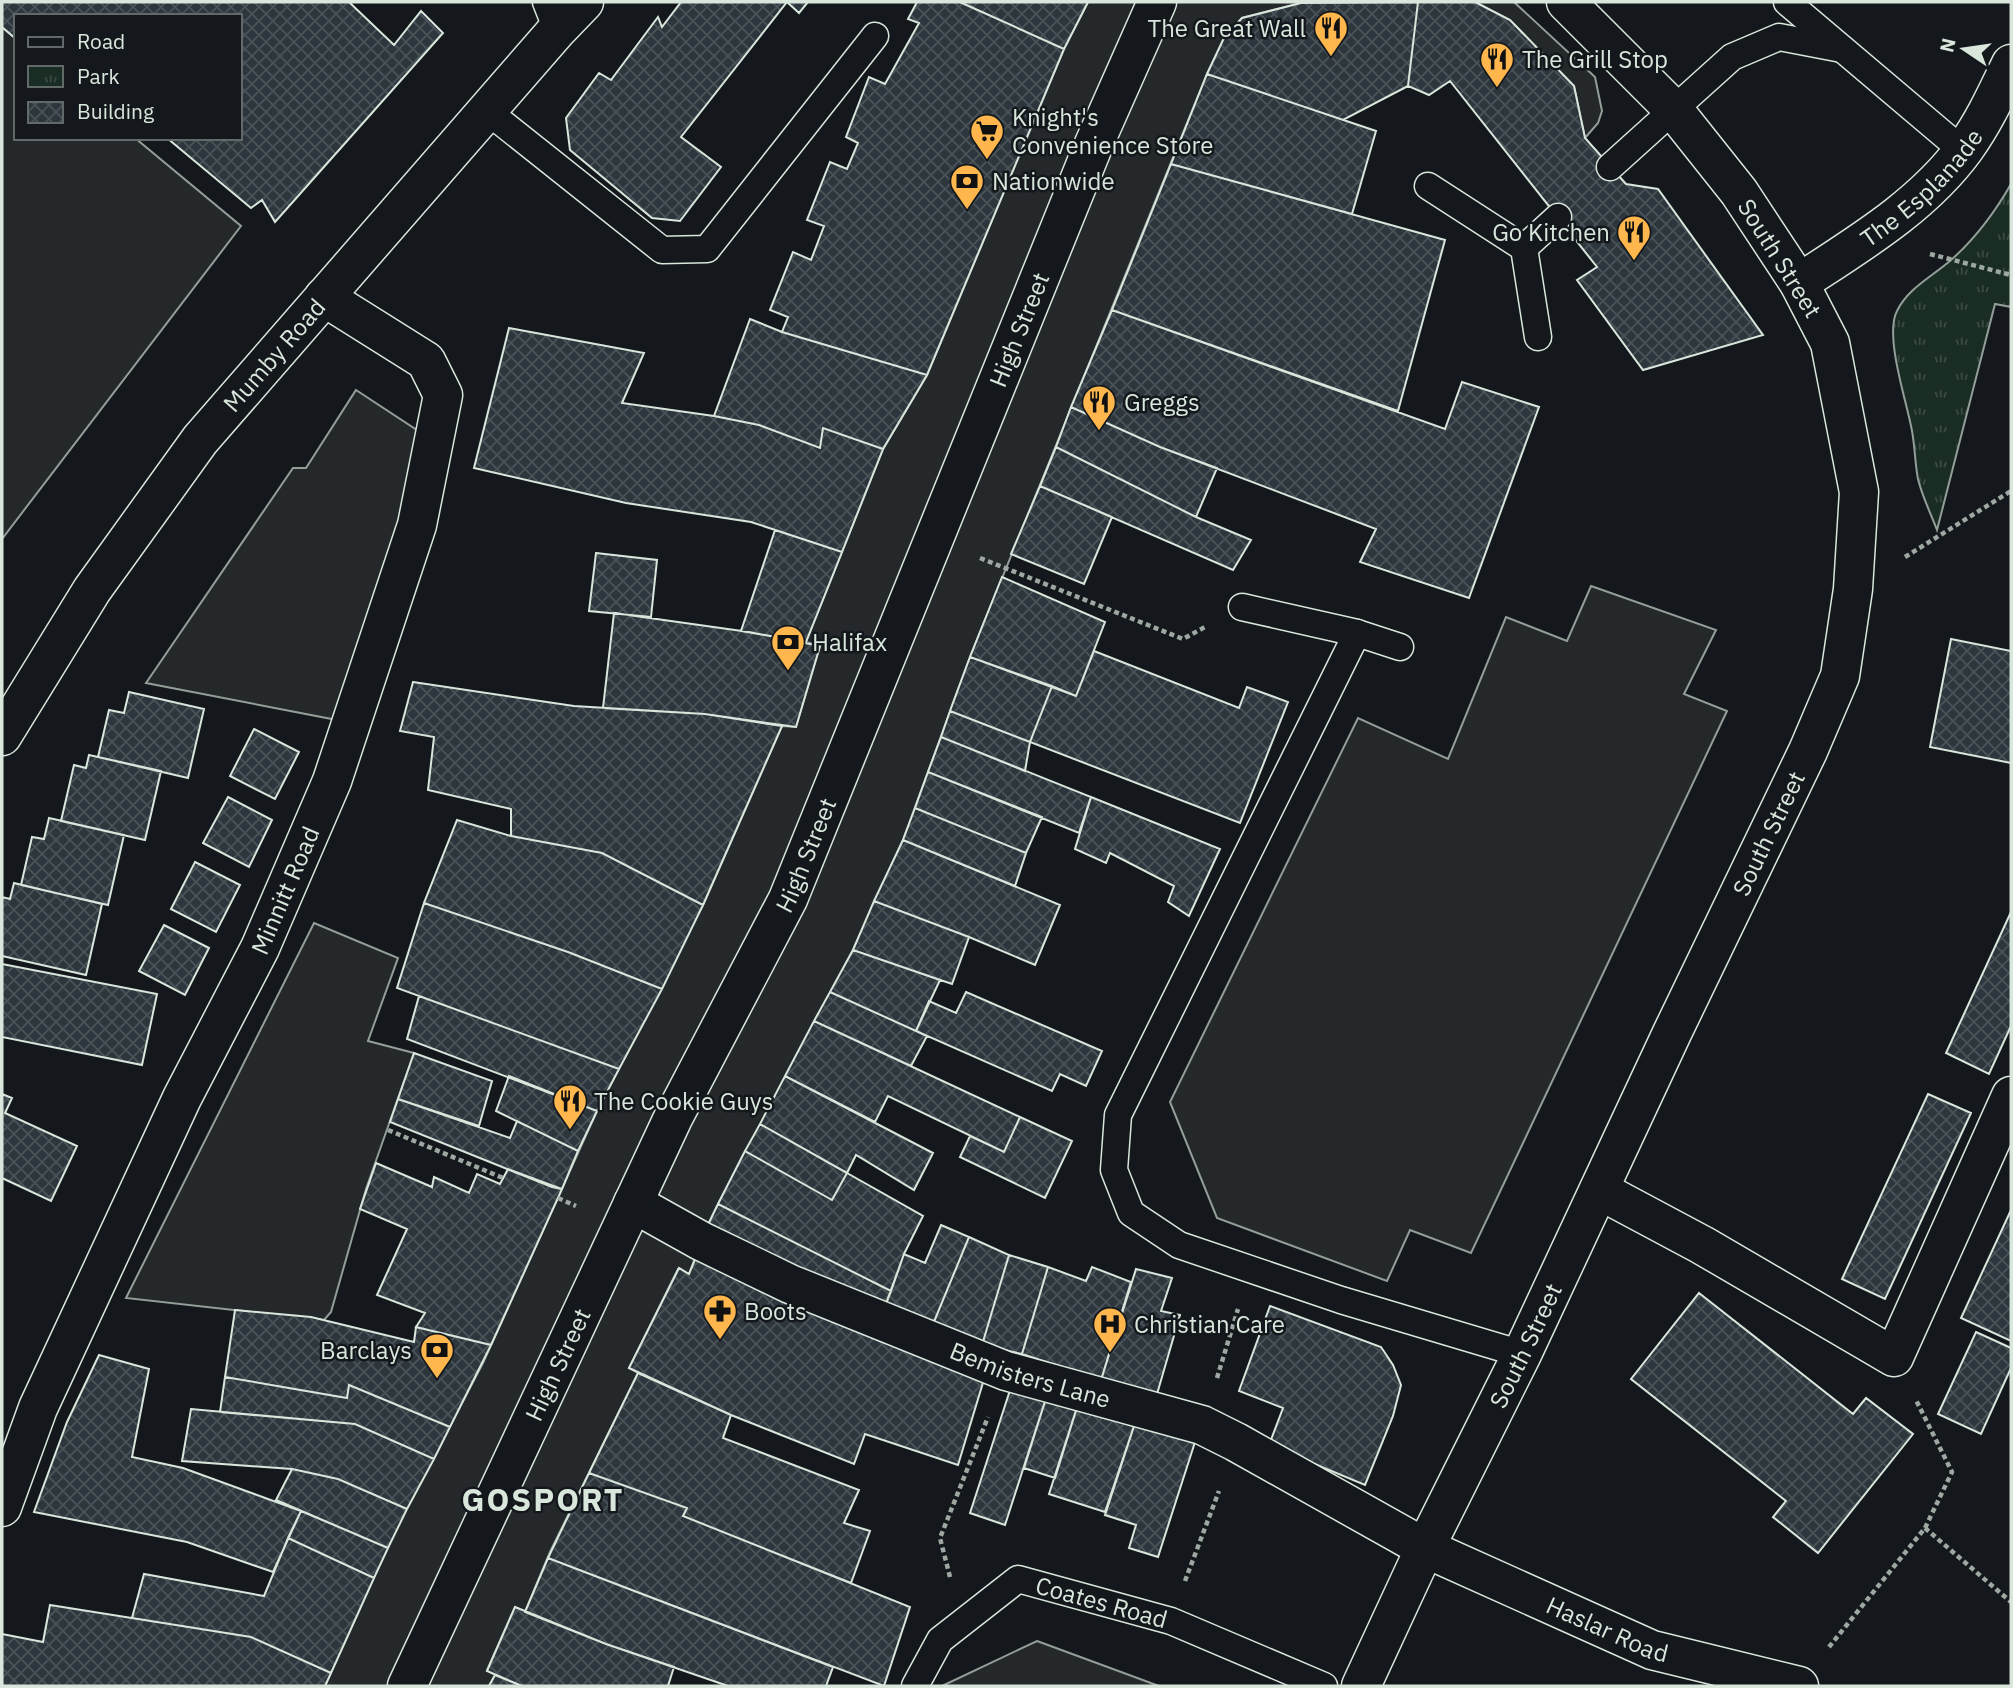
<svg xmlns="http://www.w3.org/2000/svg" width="2013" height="1688" viewBox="0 0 2013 1688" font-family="'IBM Plex Sans',sans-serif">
  <defs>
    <pattern id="park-tufts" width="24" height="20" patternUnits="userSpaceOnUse" patternTransform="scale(1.75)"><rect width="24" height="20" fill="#1a2d24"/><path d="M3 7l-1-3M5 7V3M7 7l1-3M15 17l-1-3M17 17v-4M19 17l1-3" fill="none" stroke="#3b4b43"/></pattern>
    <pattern id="building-cross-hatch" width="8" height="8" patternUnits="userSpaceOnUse" patternTransform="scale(1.75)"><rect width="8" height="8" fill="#2c363c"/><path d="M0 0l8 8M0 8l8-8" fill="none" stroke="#4a5358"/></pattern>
  </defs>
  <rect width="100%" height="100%" fill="#14181c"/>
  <!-- park -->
  <path fill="url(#park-tufts)" stroke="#939e99" stroke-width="2" d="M2011 184V307L1995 304 1937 530C1931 514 1922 496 1918 479 1915 464 1915 447 1912 431 1907 402 1884 336 1897 311 1908 288 1933 276 1951 260 1976 238 1995 212 2011 184Z"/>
  <!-- parking -->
  <path fill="#24282b" stroke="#939e99" stroke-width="2" d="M1088 2H1433L1301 3 1242 18 1224 38 1207 74 970 657 903 840 853 950 718 1204 705 1231 689 1274 678 1269 629 1368 638 1373 550 1552 525 1612 515 1607 487 1670 495 1675 489 1686H325L392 1537 483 1363 597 1111 703 905 782 726 796 727 820 646 806 642 883 449 927 375 1064 49Z
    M1475 2H1514L1595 77 1602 111 1598 123 1585 138 1574 86 1510 20Z
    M2 27 16 39V138H135L241 226 2 539Z
    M356 390 435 442 337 720 146 683 293 468H306Z
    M1591 586 1716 630 1684 694 1727 711 1471 1253 1410 1230 1387 1281 1217 1218 1170 1102 1358 718 1448 759 1506 617 1567 641Z
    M314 923 398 958 368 1041 414 1053 366 1189 331 1312 324 1320 126 1298Z
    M1037 1641 1159 1686H942Z"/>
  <!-- building -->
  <path fill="url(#building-cross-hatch)" stroke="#d8e6dc" stroke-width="2" d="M2 2H349L394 45 421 11 443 33 275 222 262 200 251 208 167 138H240V16H16V39L2 27Z
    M681 2H808L799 13 787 2 681 137 721 167 680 221 652 218 570 150 566 118 599 73 611 80 658 17 662 27Z
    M917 2H960L1064 49 927 375 782 332 788 317 770 310 793 252 811 260 824 226 807 220 830 162 847 169 858 143 846 137 869 77 885 84 919 23 908 19Z
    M1088 2 1064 49 962 3V2Z
    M1418 2 1408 86 1343 120 1207 74 1224 38 1242 18 1301 3Z
    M1418 2H1475L1510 20 1574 86 1585 138 1626 184 1658 189 1763 335 1643 370 1577 280 1597 267 1450 81 1429 95 1408 86Z
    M1207 74 1376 131 1352 214 1171 164Z
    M1171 164 1445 240 1398 411 1112 310Z
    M1112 310 1445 429 1462 382 1539 407 1469 598 1360 562 1376 529 1160 447 1071 407Z
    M750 319 782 332 927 375 883 449 823 428 820 448 759 425 714 416Z
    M509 328 644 353 622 403 714 416 759 425 820 448 823 428 883 449 842 552 751 522 626 503 474 468Z
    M1071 407 1160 447 1217 468 1196 517 1056 447Z
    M1056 447 1196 517 1251 540 1233 570 1040 486Z
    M1040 486 1112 517 1084 584 1011 554Z
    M775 530 842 552 806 642 741 631Z
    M596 553 657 560 651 617 589 611Z
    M1002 577 1105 622 1076 696 970 657Z
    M614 613 749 632 820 646 796 727 705 714 603 708Z
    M1951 639 2011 651V763L1930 747Z
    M1094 651 1239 708 1247 687 1288 702 1240 823 1030 742 1052 686 1076 696Z
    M970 657 1052 686 1030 742 950 711Z
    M413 682 574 706 705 714 782 726 703 905 602 853 511 836V809L428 790 434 737 400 731Z
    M129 692 204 709 188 778 98 757 109 710 124 713Z
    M950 711 1030 742 1025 771 941 737Z
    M254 729 299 752 275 799 230 776Z
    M941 737 1091 797 1079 833 928 772Z
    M89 755 161 771 145 840 61 821 74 765 86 768Z
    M928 772 1042 817 1026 853 915 808Z
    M228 797 272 820 249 867 203 843Z
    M1091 797 1220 849 1189 916 1168 902 1174 886 1110 853 1106 863 1075 849Z
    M915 808 1026 853 1015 886 903 840Z
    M49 818 124 835 108 905 21 885 32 837 44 839Z
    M457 820 511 836 602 853 703 905 662 989 568 952 424 903Z
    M903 840 1060 905 1035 965 969 937 874 901Z
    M195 862 240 885 216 932 171 909Z
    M14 883 102 904 86 975 2 956V897L10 899Z
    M874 901 969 937 952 984 853 950Z
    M424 903 568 952 662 989 619 1069 397 988Z
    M2011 912V1026L1989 1074 1946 1053Z
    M164 925 209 948 185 995 139 971Z
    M853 950 940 980 916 1031 830 992Z
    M2 964 157 994 142 1065 2 1037Z
    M830 992 927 1036 911 1066 814 1021Z
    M966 992 1102 1051 1086 1086 1060 1074 1052 1091 916 1031 929 1001 956 1013Z
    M419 996 619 1069 597 1111 407 1039Z
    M814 1021 1020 1117 1004 1152 888 1096 875 1122 785 1076Z
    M414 1053 492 1081 479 1126 398 1099Z
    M509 1076 597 1111 578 1151 496 1111Z
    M785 1076 933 1153 914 1190 856 1155 847 1173 760 1124Z
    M2 1094 12 1098 5 1113 77 1146 51 1201 2 1178Z
    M1928 1094 1971 1113 1885 1299 1842 1279Z
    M398 1099 510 1138 517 1121 578 1151 562 1189 552 1187 390 1122Z
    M1020 1117 1072 1141 1045 1198 960 1157 970 1136 1004 1152Z
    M760 1124 847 1173 832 1200 745 1151Z
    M745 1151 832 1200 847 1173 923 1216 904 1254 891 1291 718 1204Z
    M376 1163 432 1187 434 1177 469 1193 477 1174 500 1184 508 1169 562 1189 491 1345 416 1327 425 1313 377 1295 407 1229 360 1209Z
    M718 1204 891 1291 883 1312 705 1231Z
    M2011 1210V1341L1961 1318Z
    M941 1225 969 1237 931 1329 883 1312 904 1254 925 1263Z
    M969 1237 1009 1255 982 1345 931 1329Z
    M699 1250 985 1376 958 1465 865 1434 854 1464 731 1415 629 1368 679 1268 689 1274Z
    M1009 1255 1048 1267 1022 1354 982 1345Z
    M1048 1267 1086 1281 1092 1267 1131 1282 1101 1380 1022 1354Z
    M1136 1269 1172 1278 1161 1311 1180 1315 1155 1401 1101 1380Z
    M1699 1293 1853 1414 1866 1398 1913 1434 1818 1553 1773 1517 1786 1501 1631 1379Z
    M1270 1306 1381 1347 1393 1365 1401 1385 1393 1416 1365 1485 1269 1445 1283 1408 1239 1391Z
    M235 1310 311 1317 414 1342 416 1327 491 1345 450 1427 349 1385 347 1398 225 1377Z
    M1976 1332 2011 1348V1368L1981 1434 1938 1414Z
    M99 1355 149 1369 132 1457 183 1468 301 1511 273 1572 187 1542 34 1512 67 1422Z
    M638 1373 731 1415 723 1438 859 1490 844 1523 870 1531 851 1583 683 1516 687 1508 589 1473Z
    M225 1377 347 1398 349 1385 450 1427 434 1459 355 1424 220 1412Z
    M1013 1381 1048 1392 1005 1525 970 1513Z
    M1048 1392 1079 1401 1055 1478 1024 1468Z
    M1079 1401 1136 1420 1105 1512 1049 1494Z
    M191 1409 355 1424 434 1459 407 1509 338 1479 292 1469 182 1461Z
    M1136 1420 1196 1439 1158 1557 1129 1548 1136 1525 1105 1515Z
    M292 1469 338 1479 407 1509 388 1548 276 1500Z
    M589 1473 687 1508 683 1516 910 1607 884 1686 548 1558Z
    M301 1511 388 1548 374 1578 288 1538Z
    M288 1538 374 1578 331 1673 251 1637 132 1618 144 1574 264 1596Z
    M548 1558 833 1667 826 1686H728L606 1644 525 1612Z
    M50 1605 251 1637 331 1673 325 1686H2V1634L43 1642Z
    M515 1607 606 1644 674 1667 668 1686H522L487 1671Z
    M495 1675 522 1686H489Z"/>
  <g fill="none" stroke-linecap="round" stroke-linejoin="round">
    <!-- lane casing -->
    <g stroke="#d8e6dc" stroke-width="29">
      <g id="lane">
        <path d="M546 2 557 30"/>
        <path d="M1787 2 1963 151"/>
        <path d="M486 110 662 250 707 249 875 36"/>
        <path d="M1610 167 1732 57 1779 37 1842 49"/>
        <path d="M1428 186 1524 248 1538 337"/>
        <path d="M1524 248 1558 217"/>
        <path d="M1242 607 1357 633 1400 647"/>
        <path d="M1357 633 1118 1115 1114 1170 1131 1213 1179 1245 1341 1300 1522 1354"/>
        <path id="s1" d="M915 1686 940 1640 1018 1579 1171 1621 1324 1686"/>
      </g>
    </g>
    <!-- street casing -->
    <g stroke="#d8e6dc" stroke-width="41">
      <g id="street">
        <path id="s2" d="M1799 283C1857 245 1923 206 1965 148 1984 122 1997 93 2011 64"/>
        <path d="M1599 1190 1702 1245 1894 1357 2011 1096"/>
        <path id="s3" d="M633 1203 701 1241 790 1284 1006 1371 1202 1425 1236 1442 1425 1548"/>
        <path id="s4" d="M2 1507 38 1408 182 1098 260 948 332 781 417 525 443 395 426 361 324 297"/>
        <path id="s5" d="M407 1686 673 1118 788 899 1094 144 1157 2"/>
      </g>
    </g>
    <!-- secondary casing -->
    <g stroke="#d8e6dc" stroke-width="41">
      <g id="secondary">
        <path id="s6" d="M1425 1548 1652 1650 1799 1686"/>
        <path id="s7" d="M1361 1686 1425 1548 1522 1354 1672 1033 1808 751 1840 676 1853 589 1859 492 1830 343 1799 283 1739 192 1673 109 1566 2"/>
      </g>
    </g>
    <!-- primary casing -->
    <g stroke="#d8e6dc" stroke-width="41">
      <g id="primary">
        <path id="s8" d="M2 736 92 590 200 440 557 30 584 2"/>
      </g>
    </g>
    <!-- path -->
    <path stroke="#9da8a2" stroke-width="4.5" stroke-dasharray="5 3.5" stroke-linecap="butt" d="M1930 254 2011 275
      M1905 557 2011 491
      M980 558 1183 639 1205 627
      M388 1130 503 1178
      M558 1198 576 1206
      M1217 1378 1238 1309
      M1925 1528 2011 1602
      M950 1577 940 1538 988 1417
      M1185 1581 1219 1491
      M1829 1647 1925 1528 1952 1472 1916 1400"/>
    <!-- lane -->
    <use href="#lane" stroke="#14181c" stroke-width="26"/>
    <!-- street -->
    <use href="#street" stroke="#14181c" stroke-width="38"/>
    <!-- secondary -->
    <use href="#secondary" stroke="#14181c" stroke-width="38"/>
    <!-- primary -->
    <use href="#primary" stroke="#14181c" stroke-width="38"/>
  </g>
  <!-- icons -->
  <defs>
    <g id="restaurant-pin" transform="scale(1.75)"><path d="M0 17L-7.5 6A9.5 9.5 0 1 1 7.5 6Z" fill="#ffb74d" stroke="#14181c"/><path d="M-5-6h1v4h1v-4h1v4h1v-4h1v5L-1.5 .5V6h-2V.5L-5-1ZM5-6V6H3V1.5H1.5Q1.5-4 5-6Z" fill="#111"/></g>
    <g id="supermarket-pin" transform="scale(1.75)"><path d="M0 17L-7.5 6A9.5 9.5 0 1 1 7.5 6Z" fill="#ffb74d" stroke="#14181c"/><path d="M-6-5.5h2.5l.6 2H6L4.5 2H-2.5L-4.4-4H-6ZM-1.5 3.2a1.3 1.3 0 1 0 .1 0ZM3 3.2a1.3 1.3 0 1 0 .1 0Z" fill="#111"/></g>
    <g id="bank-pin" transform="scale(1.75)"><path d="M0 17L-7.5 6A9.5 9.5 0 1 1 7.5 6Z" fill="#ffb74d" stroke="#14181c"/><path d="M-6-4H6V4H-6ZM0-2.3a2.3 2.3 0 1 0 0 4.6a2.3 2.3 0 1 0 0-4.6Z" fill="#111"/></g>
    <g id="pharmacy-pin" transform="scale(1.75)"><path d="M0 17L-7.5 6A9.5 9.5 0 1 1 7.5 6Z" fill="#ffb74d" stroke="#14181c"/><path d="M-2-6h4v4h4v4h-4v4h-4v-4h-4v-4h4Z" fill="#111"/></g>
    <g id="hospital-pin" transform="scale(1.75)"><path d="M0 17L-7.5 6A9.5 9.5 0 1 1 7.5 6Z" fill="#ffb74d" stroke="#14181c"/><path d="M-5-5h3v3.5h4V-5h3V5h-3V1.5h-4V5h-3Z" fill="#111"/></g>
  </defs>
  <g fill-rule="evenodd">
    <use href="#restaurant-pin" x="1331" y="28"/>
    <use href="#restaurant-pin" x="1497" y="59"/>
    <use href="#supermarket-pin" x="987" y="131"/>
    <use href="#bank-pin" x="967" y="181"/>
    <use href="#restaurant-pin" x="1634" y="232"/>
    <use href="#restaurant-pin" x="1099" y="402"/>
    <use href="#bank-pin" x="788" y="642"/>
    <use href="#restaurant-pin" x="570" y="1101"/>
    <use href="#pharmacy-pin" x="720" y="1311"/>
    <use href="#hospital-pin" x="1110" y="1324"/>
    <use href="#bank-pin" x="437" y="1350"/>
  </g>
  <g text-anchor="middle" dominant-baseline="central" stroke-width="5" stroke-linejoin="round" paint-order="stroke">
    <!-- poi labels -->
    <g font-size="24" fill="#d8e6dc" stroke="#14181c" text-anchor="start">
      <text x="1306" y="28" text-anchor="end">The Great Wall</text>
      <text x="1522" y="59">The Grill Stop</text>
      <text x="1012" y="117">Knight's<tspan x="1012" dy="28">Convenience Store</tspan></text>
      <text x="992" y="181">Nationwide</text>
      <text x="1610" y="232" text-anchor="end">Go Kitchen</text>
      <text x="1124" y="402">Greggs</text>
      <text x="812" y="642">Halifax</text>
      <text x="594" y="1101">The Cookie Guys</text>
      <text x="744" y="1311">Boots</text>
      <text x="1134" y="1324">Christian Care</text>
      <text x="412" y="1350" text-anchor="end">Barclays</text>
    </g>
    <!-- street labels -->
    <g font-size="24" fill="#d8e6dc" stroke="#14181c">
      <text stroke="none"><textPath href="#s2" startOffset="156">The Esplanade</textPath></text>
      <text transform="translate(1780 258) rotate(58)">South Street</text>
      <text stroke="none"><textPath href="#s5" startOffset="1489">High Street</textPath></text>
      <text stroke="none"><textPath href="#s8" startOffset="469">Mumby Road</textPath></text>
      <text stroke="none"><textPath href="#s7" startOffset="945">South Street</textPath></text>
      <text stroke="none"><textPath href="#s5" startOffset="922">High Street</textPath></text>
      <text stroke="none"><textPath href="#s4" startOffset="679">Minnitt Road</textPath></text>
      <text stroke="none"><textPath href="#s7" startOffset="378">South Street</textPath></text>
      <text stroke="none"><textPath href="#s5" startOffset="355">High Street</textPath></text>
      <text stroke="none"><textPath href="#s3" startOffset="434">Bemisters Lane</textPath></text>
      <text stroke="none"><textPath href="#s1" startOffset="238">Coates Road</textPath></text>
      <text stroke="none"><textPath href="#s6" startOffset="200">Haslar Road</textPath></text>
    </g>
    <!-- district labels -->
    <g font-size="32" font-weight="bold" letter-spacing="2" fill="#d8e6dc" stroke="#14181c">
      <text x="543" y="1499">GOSPORT</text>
    </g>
  </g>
  <!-- border -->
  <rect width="2013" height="1688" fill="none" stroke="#d8e6dc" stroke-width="7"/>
  <!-- legend -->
  <rect x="14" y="14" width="228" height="126" fill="#14181c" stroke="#626a69" stroke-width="2"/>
  <rect x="28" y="37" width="35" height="10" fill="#14181c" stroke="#626a69" stroke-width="2"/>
  <text x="77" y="49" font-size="21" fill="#d8e6dc">Road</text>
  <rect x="28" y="66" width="35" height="21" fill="url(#park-tufts)" stroke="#626a69" stroke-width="2"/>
  <text x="77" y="84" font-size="21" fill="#d8e6dc">Park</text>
  <rect x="28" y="102" width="35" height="21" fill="url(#building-cross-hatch)" stroke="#626a69" stroke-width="2"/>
  <text x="77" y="119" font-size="21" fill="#d8e6dc">Building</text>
  <!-- north arrow -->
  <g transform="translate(1964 49) rotate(283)" stroke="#14181c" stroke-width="5" paint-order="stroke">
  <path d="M0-5L12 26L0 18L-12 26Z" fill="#d8e6dc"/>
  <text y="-10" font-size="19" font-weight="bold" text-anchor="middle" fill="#d8e6dc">N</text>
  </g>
</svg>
